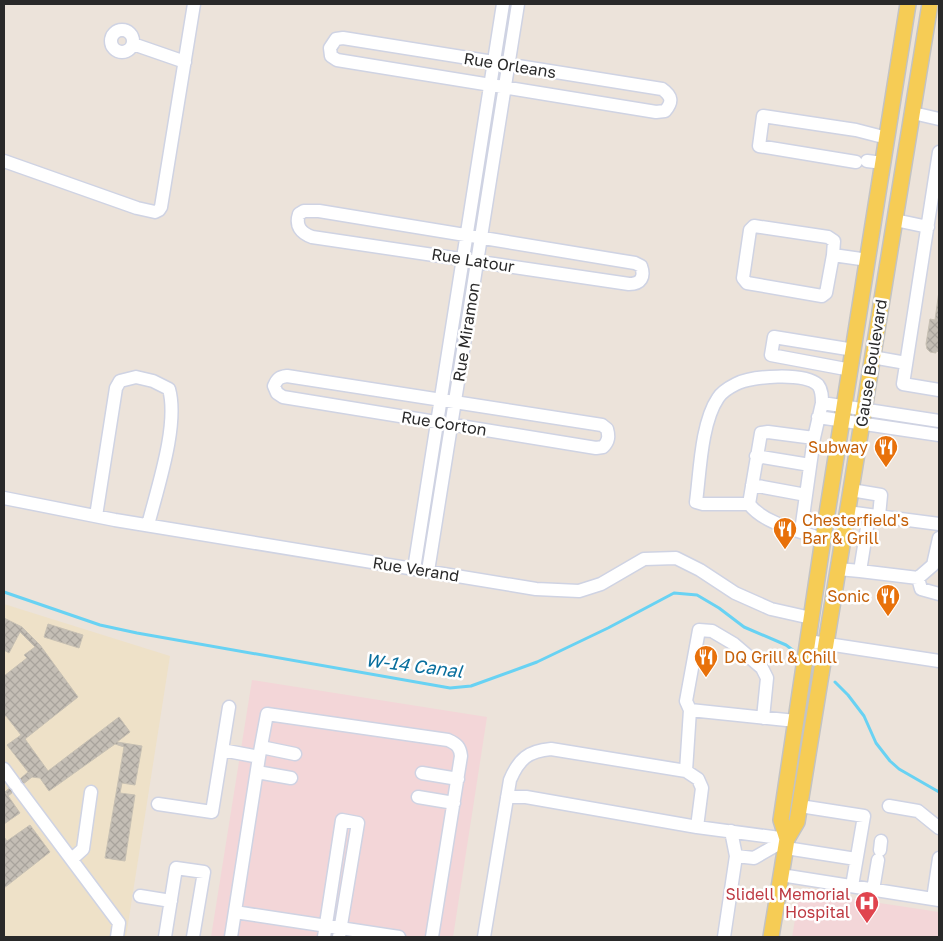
<svg xmlns="http://www.w3.org/2000/svg" width="943" height="941" viewBox="0 0 943 941" font-family="'Golos Text',sans-serif">
  <defs>
    <pattern id="building-cross-hatch" width="8" height="8" patternUnits="userSpaceOnUse" patternTransform="scale(1.25)"><rect width="8" height="8" fill="#c4beb5"/><path d="M0 0l8 8M0 8l8-8" fill="none" stroke="#a8a39c"/></pattern>
  </defs>
  <rect width="100%" height="100%" fill="#ece3da"/>
  <!-- education -->
  <path fill="#eee1c8" d="M4 604 170 656 126 937H4Z"/>
  <!-- medical -->
  <path fill="#f3d6d8" d="M252 680 487 717 453 937H211Z
    M800 891 939 912V937H792Z"/>
  <g fill="none" stroke-linecap="round" stroke-linejoin="round">
    <!-- stream -->
    <path stroke="#68d2f3" stroke-width="3" d="M4 592 100 625 137 633 450 688 471 686 537 662 608 628 674 593 697 595 719 608 744 627 786 645 794 651
      M835 682 848 695 864 716 876 743 890 761 899 769 939 792"/>
  </g>
  <!-- building -->
  <path fill="url(#building-cross-hatch)" stroke="#c7c0b3" d="M939 291V352L936 351V353L930 352 927 349 926 344 930 319 935 320Z
    M4 618 22 627 40 645 78 697 25 739 48 771 119 717 130 732 117 742 142 746 135 785 122 783 120 793 135 795 125 861 105 858 124 747 115 744 49 791 40 778 32 777 7 745 21 735 6 716H4V676L27 658 24 655 35 647 20 632 9 653 4 650Z
    M48 624 83 635 79 648 44 637Z
    M28 772 32 777 8 796 5 792Z
    M4 790 20 813 4 824Z
    M30 825 50 852 4 888V837L7 841Z"/>
  <g fill="none" stroke-linecap="round" stroke-linejoin="round">
    <!-- minor casing -->
    <g stroke="#cfd3e3" stroke-width="15">
      <path id="minor" d="M111 41a11 11 0 1 1 22 0a11 11 0 1 1-22 0Z
        M343 38 662 89C672 96 673 102 665 111L656 112 337 60 331 56 330 48 336 39Z
        M133 44 185 62
        M913 113 939 119
        M939 152 903 384 939 390
        M4 161 137 208 155 212 159 210 161 207 194 4
        M867 161 883 163
        M856 162 759 146 763 116 856 130 887 138
        M304 211H319L635 263 641 266C645 277 641 284 629 284L312 237C301 233 295 226 299 214Z
        M895 220 928 227
        M833 255 826 293 822 296 747 283 743 278 750 230 754 226 828 237 834 241 833 255 868 260
        M872 357 906 363
        M851 370 771 355 774 337 854 350
        M287 376 602 425 607 429C609 436 609 441 603 447L596 448 283 397 277 393 274 386C277 379 279 377 287 376Z
        M818 417 939 435
        M814 438 768 432 761 433 749 504C764 524 800 531 823 539
        M756 456 810 465
        M752 485 806 495
        M851 490 881 495 879 516
        M4 498 115 520 536 589 579 591 601 584 644 559 676 558 700 570 735 593 771 609 811 618
        M749 504H703L696 502C700 472 701 423 718 398 721 393 730 387 736 384 752 376 804 372 818 385 822 390 822 397 822 403L939 421
        M847 512 939 524
        M96 516 116 388 120 381 136 377 153 381 169 389C179 425 157 489 148 525
        M801 531 814 438 822 403
        M414 569 503 4
        M838 569 860 571 869 515
        M428 571 518 4
        M860 571 918 578 921 589 939 594
        M918 578 933 565 939 538
        M808 641 939 661
        M763 718 767 678 762 668 734 644 712 631 699 630 686 701 690 710 796 721
        M261 747 295 754
        M222 750 259 757 267 714 448 740C457 744 460 747 461 756L432 937
        M4 769 15 784
        M686 771 690 710
        M257 772 291 778
        M422 773 458 779
        M18 788 119 923 117 937
        M418 797 454 803
        M507 797H526L697 827 787 839
        M158 804 212 812 229 707
        M800 806 864 816 852 886
        M889 806 918 811 939 828
        M786 848 856 859
        M880 850 881 841
        M736 856 754 858 787 839
        M72 859 83 849 91 792
        M781 875 939 900
        M873 890 878 860
        M140 896 171 901
        M933 899 939 858
        M235 912 399 937
        M165 937 176 868 204 872 193 937
        M231 937 259 757
        M324 937 342 820 358 823 339 937
        M484 937 510 780C519 759 528 751 551 749L686 771 698 779 702 788 697 827
        M724 937 736 856 731 831"/>
    </g>
    <!-- major casing -->
    <g stroke="#c3c3c3" stroke-width="18">
      <path id="major" d="M787 839 781 820 823 539 908 4
        M771 937 787 839 797 822 930 4"/>
    </g>
    <!-- minor -->
    <use href="#minor" stroke="#fff" stroke-width="12"/>
    <!-- major -->
    <use href="#major" stroke="#f6cc55" stroke-width="15"/>
  </g>
  <!-- icons -->
  <defs>
    <g id="restaurant-pin" transform="scale(1.25)"><path d="M0 17L-7.5 6A9.5 9.5 0 1 1 7.5 6Z" fill="#e8710a" stroke="#fff"/><path d="M-5-6h1v4h1v-4h1v4h1v-4h1v5L-1.5 .5V6h-2V.5L-5-1ZM5-6V6H3V1.5H1.5Q1.5-4 5-6Z" fill="#fff"/></g>
    <g id="hospital-pin" transform="scale(1.25)"><path d="M0 17L-7.5 6A9.5 9.5 0 1 1 7.5 6Z" fill="#e0444e" stroke="#fff"/><path d="M-5-5h3v3.5h4V-5h3V5h-3V1.5h-4V5h-3Z" fill="#fff"/></g>
  </defs>
  <g fill-rule="evenodd">
    <use href="#restaurant-pin" x="886" y="447"/>
    <use href="#restaurant-pin" x="785" y="529"/>
    <use href="#restaurant-pin" x="888" y="596"/>
    <use href="#restaurant-pin" x="706" y="657"/>
    <use href="#hospital-pin" x="867" y="903"/>
  </g>
  <g text-anchor="middle" dominant-baseline="central" stroke-width="5" stroke-linejoin="round" paint-order="stroke">
    <!-- street labels -->
    <g font-size="16" fill="#292929" stroke="#fff">
      <text transform="translate(510 65) rotate(9)">Rue Orleans</text>
      <text transform="translate(473 260) rotate(9)">Rue Latour</text>
      <text transform="translate(466 332) rotate(-81)">Rue Miramon</text>
      <text transform="translate(871 363) rotate(-81)">Gause Boulevard</text>
      <text transform="translate(444 423) rotate(9)">Rue Corton</text>
      <text transform="translate(416 569) rotate(9)">Rue Verand</text>
    </g>
    <!-- food labels -->
    <g font-size="16" fill="#c56008" stroke="#fff" text-anchor="end">
      <text x="868" y="447">Subway</text>
      <text x="802" y="520" text-anchor="start">Chesterfield's<tspan x="802" dy="18">Bar &amp; Grill</tspan></text>
      <text x="870" y="596">Sonic</text>
      <text x="724" y="657" text-anchor="start">DQ Grill &amp; Chill</text>
    </g>
    <!-- health labels -->
    <g font-size="16" fill="#be3a42" stroke="#fff" text-anchor="end">
      <text x="850" y="894">Slidell Memorial<tspan x="850" dy="18">Hospital</tspan></text>
    </g>
    <!-- water labels -->
    <g font-size="18" font-style="italic" fill="#086e9d" stroke="#fff">
      <text transform="translate(414 665) rotate(7)">W-14 Canal</text>
    </g>
  </g>
  <!-- border -->
  <rect width="943" height="941" fill="none" stroke="#292929" stroke-width="10"/>
</svg>
